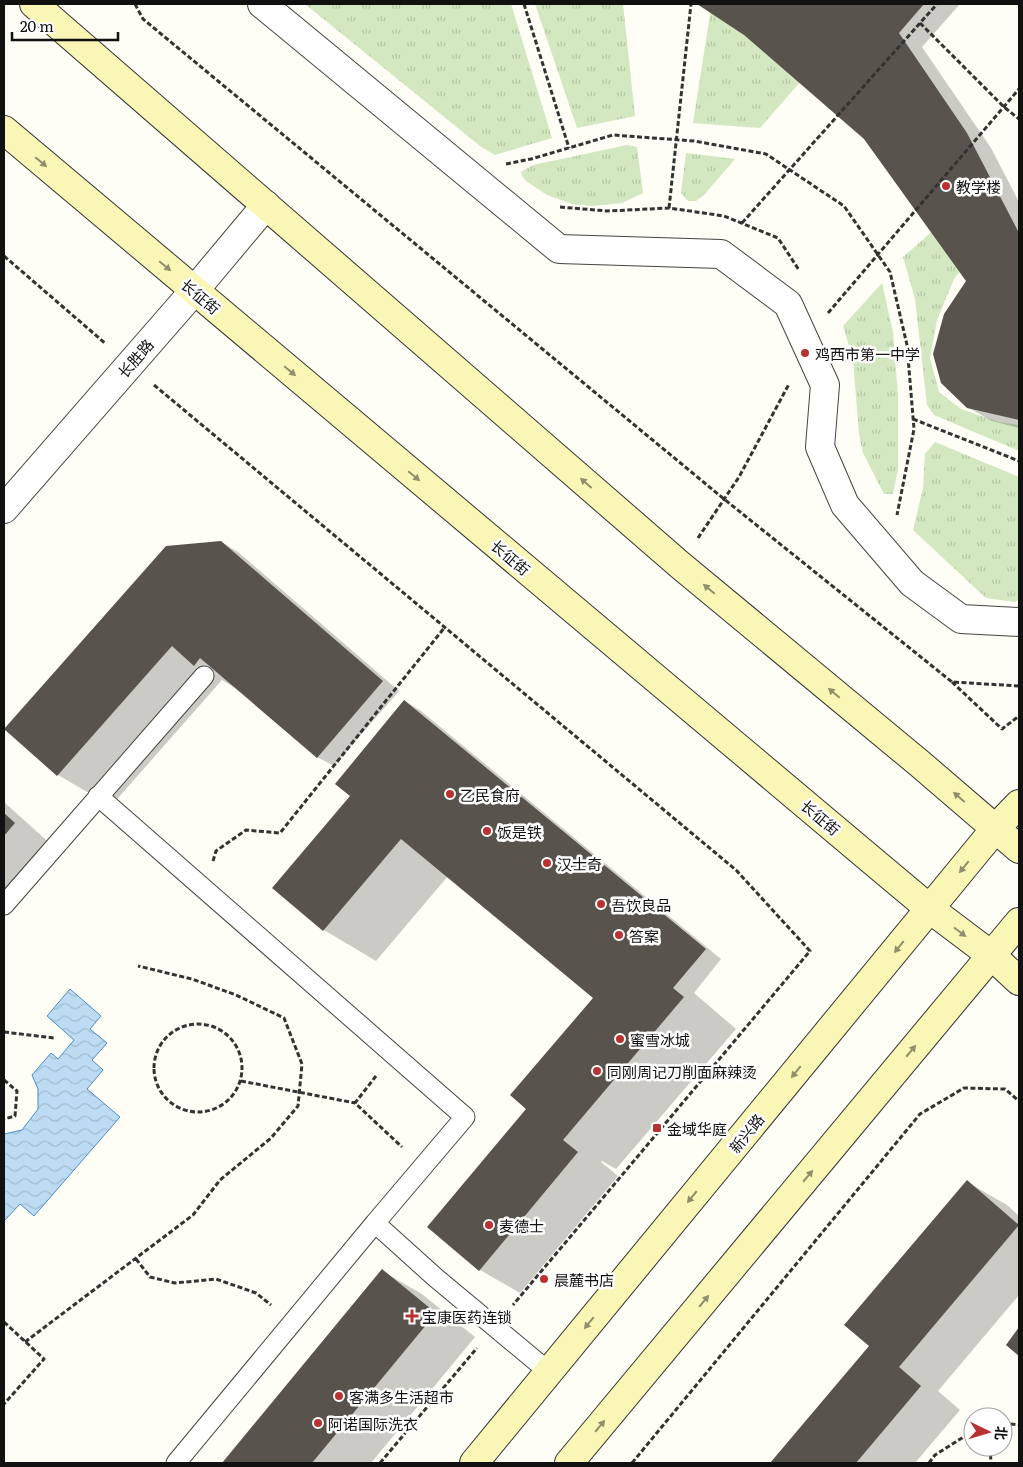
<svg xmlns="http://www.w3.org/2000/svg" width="1023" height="1467" viewBox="0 0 1023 1467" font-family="Literata,'Noto Sans SC',serif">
  <defs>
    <pattern id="grass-tufts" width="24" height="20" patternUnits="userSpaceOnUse" patternTransform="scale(1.25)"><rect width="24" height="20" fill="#d3e8c0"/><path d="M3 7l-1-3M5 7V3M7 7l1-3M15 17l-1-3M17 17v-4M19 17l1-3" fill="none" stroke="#b4c6a4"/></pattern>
    <pattern id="water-waves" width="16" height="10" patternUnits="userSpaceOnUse" patternTransform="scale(1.25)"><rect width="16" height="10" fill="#bddcf3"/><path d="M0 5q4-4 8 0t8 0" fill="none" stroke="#a1bccf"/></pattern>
  </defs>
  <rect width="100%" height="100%" fill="#fefdf6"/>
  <!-- grass -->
  <path fill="url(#grass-tufts)" d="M305 4H511L552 138 495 155 480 146Z
    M535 4H623L635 116 577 128Z
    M711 8 801 81 760 128 693 123Z
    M627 145 637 147 643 193 622 203 592 206 572 204 547 195 526 181 522 176 521 172 533 165Z
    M686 153 735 159 704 195 696 201H688L681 193Z
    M936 228 964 268 955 277 937 320 930 358 939 392 961 409 999 422 1019 425V451L934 415 927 405 915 299 903 257Z
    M882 283 893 332 898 395V469L893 494H884L863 453 859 434 853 359 843 326Z
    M935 442 1019 477V600L1014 602 986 598 913 530 923 488 925 454Z"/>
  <!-- water -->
  <path fill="url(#water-waves)" stroke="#498dc5" d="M70 989 101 1016 90 1029 107 1043 92 1060 103 1070 87 1089 120 1117 34 1216 20 1204 4 1221V1134L22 1130 38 1109V1089L32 1075 51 1053 58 1059 74 1040 47 1016Z"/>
  <!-- shadow -->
  <path fill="#0003" d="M700 4H960L922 47 991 148 1019 202V428L992 421 967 407V281L865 138 745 34Z
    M221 542 238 552 399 691 334 766 317 757 240 691 222 680 111 806 58 775 6 729Z
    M405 701 421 711 721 959 694 993 736 1029 616 1169 602 1161 601 1162 618 1176 520 1293 480 1270 429 1227 528 1109 594 998 448 876 376 961 324 930 274 888 351 796Z
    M4 802 54 847 4 905Z
    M967 1182 1007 1205 1019 1216V1295L938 1391 960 1410 915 1463H771L870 1346Z
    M382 1271 422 1294 475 1337 371 1463H223Z"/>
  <!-- building -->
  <path fill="#59534e" d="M697 4H924L899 33 967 133 1019 233V420L967 408 941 383 933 354 944 314 966 281 864 139 744 35Z
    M221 541 383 681 317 758 200 658 194 666 172 646 57 776 4 729 166 546Z
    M404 700 706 949 673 988 684 997 563 1140 578 1152 479 1271 427 1227 526 1109 510 1095 593 998 401 839 323 931 272 888 350 796 335 784Z
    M4 813 15 823 4 836Z
    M967 1180 1019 1225 899 1367 921 1386 856 1463H770L869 1346 844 1325Z
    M382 1269 436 1313 312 1463H222Z
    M1019 1327V1356L1006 1345Z"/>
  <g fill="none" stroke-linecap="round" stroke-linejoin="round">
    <!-- lane casing -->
    <g stroke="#444" stroke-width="21">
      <path id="lane" d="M98 796 465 1117 375 1223 436 1278 549 1372
        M4 905 204 676
        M176 1463 375 1223"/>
    </g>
    <!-- street casing -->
    <g stroke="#444" stroke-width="30">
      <path id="street" d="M262 4 559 249 721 254 788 304 825 385 820 447 845 505 912 583 961 619 1019 622
        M4 509 194 291 266 205"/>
    </g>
    <!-- secondary casing -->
    <g stroke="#333" stroke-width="30">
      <path id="secondary" d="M34 4 680 565 919 763 1019 849
        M4 130 881 868 930 909 991 955 1019 981
        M474 1463 995 829 1019 804
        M569 1463 1019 922"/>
    </g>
    <!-- path -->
    <path stroke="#333" stroke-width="3" stroke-dasharray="5 2.5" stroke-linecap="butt" d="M135 4 143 19 724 499 952 682 1019 686
      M524 4 569 148
      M920 23 1004 107 1019 119
      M506 164 531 159 613 135 694 141 766 154 844 206 890 272 907 345 914 429 897 515
      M560 207 607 211 669 208 724 216 778 238 799 270
      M669 208 691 4
      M742 223 937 4
      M4 256 106 344
      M828 313 1019 89
      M154 385 736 870 810 951 513 1305
      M913 419 1019 461
      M698 538 739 477 789 384
      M952 682 1002 729 1019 716
      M213 861 216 851 246 830 280 833 445 627
      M154 1068a44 44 0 1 1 88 0a44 44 0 1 1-88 0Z
      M4 1032 54 1038
      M376 1076 355 1103 402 1147
      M4 1080 17 1091 15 1116 4 1119
      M241 1081 355 1103
      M136 1259 150 1277 175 1283 216 1279 256 1293 271 1305
      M4 1322 44 1359 4 1404
      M25 1342 193 1215 220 1180 271 1138 298 1106 302 1064 284 1018 236 995 192 979 138 966
      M1003 1423 1019 1425
      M990 1447 991 1463
      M380 1463 477 1348
      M632 1463 920 1114 964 1088 1005 1089 1019 1101
      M929 1463 935 1455 973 1431"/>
    <!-- lane -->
    <use href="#lane" stroke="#fff" stroke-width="19"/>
    <!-- street -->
    <use href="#street" stroke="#fff" stroke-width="28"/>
    <!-- secondary -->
    <use href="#secondary" stroke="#faf6b5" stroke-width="28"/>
  </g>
  <!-- one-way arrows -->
  <defs><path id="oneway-solid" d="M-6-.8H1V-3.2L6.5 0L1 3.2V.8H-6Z" transform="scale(1.25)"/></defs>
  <g fill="#918f6b">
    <use href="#oneway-solid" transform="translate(41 162) rotate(40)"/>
    <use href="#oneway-solid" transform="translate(165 266) rotate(40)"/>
    <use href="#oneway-solid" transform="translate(290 371) rotate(40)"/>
    <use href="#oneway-solid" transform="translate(414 476) rotate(40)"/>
    <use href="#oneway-solid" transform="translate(586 483) rotate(-139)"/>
    <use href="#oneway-solid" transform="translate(709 589) rotate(-140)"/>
    <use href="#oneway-solid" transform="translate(834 693) rotate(-140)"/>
    <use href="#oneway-solid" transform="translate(959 797) rotate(-139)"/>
    <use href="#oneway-solid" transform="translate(964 867) rotate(129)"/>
    <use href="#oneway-solid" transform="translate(960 932) rotate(37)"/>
    <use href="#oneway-solid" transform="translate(899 947) rotate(129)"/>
    <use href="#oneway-solid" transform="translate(911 1051) rotate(-50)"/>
    <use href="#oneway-solid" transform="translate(796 1072) rotate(129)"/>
    <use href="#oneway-solid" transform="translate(808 1176) rotate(-50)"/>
    <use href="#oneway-solid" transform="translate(692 1197) rotate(129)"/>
    <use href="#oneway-solid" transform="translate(704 1301) rotate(-50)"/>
    <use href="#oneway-solid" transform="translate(589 1323) rotate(129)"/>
    <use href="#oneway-solid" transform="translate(600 1426) rotate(-50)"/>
  </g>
  <!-- markers -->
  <g fill="#b93131" stroke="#fff" stroke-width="2">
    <circle cx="946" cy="186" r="5"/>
    <circle cx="805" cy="353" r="5"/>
    <circle cx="450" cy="794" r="5"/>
    <circle cx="487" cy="831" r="5"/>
    <circle cx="547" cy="863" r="5"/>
    <circle cx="601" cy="904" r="5"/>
    <circle cx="619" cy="935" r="5"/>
    <circle cx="620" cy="1039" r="5"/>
    <circle cx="597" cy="1071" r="5"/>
    <rect x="652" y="1123" width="10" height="10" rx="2.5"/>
    <circle cx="489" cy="1225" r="5"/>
    <circle cx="544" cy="1279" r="5"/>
    <path d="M409.5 1308.5h5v5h5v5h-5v5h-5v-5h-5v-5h5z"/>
    <circle cx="339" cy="1396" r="5"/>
    <circle cx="318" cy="1423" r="5"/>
  </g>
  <g text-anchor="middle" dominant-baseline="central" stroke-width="5" stroke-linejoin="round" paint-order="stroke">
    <!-- poi labels -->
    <g font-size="15" fill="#111" stroke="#fff" text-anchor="start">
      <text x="956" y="186">教学楼</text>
      <text x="815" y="353">鸡西市第一中学</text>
      <text x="460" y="794">乙民食府</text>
      <text x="497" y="831">饭是铁</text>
      <text x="557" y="863">汉士奇</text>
      <text x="611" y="904">吾饮良品</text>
      <text x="629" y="935">答案</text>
      <text x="630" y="1039">蜜雪冰城</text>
      <text x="607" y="1071">同刚周记刀削面麻辣烫</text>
      <text x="667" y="1128">金域华庭</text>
      <text x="499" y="1225">麦德士</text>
      <text x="554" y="1279">晨麓书店</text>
      <text x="422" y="1316">宝康医药连锁</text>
      <text x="349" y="1396">客满多生活超市</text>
      <text x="328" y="1423">阿诺国际洗衣</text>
    </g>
    <!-- street labels -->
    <g font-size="15" fill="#111" stroke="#fff">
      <text transform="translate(201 296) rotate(40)">长征街</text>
      <text transform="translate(135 358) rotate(-49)">长胜路</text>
      <text transform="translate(511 557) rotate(40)">长征街</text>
      <text transform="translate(821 817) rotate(40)">长征街</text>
      <text transform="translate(746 1133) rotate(-51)">新兴路</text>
    </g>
  </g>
  <!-- border -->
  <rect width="1023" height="1467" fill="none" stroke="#111111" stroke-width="10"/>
  <!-- north arrow -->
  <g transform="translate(988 1432) rotate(95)"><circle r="24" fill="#ffffff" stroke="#a0a0a0"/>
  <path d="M0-4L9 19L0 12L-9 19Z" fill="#b93131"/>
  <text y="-8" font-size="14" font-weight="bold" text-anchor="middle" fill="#111111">北</text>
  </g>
  <!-- scale -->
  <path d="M12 32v8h106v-8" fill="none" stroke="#111111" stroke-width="2.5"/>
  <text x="20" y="32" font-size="15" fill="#111111" stroke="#ffffff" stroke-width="4" paint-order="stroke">20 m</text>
</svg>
